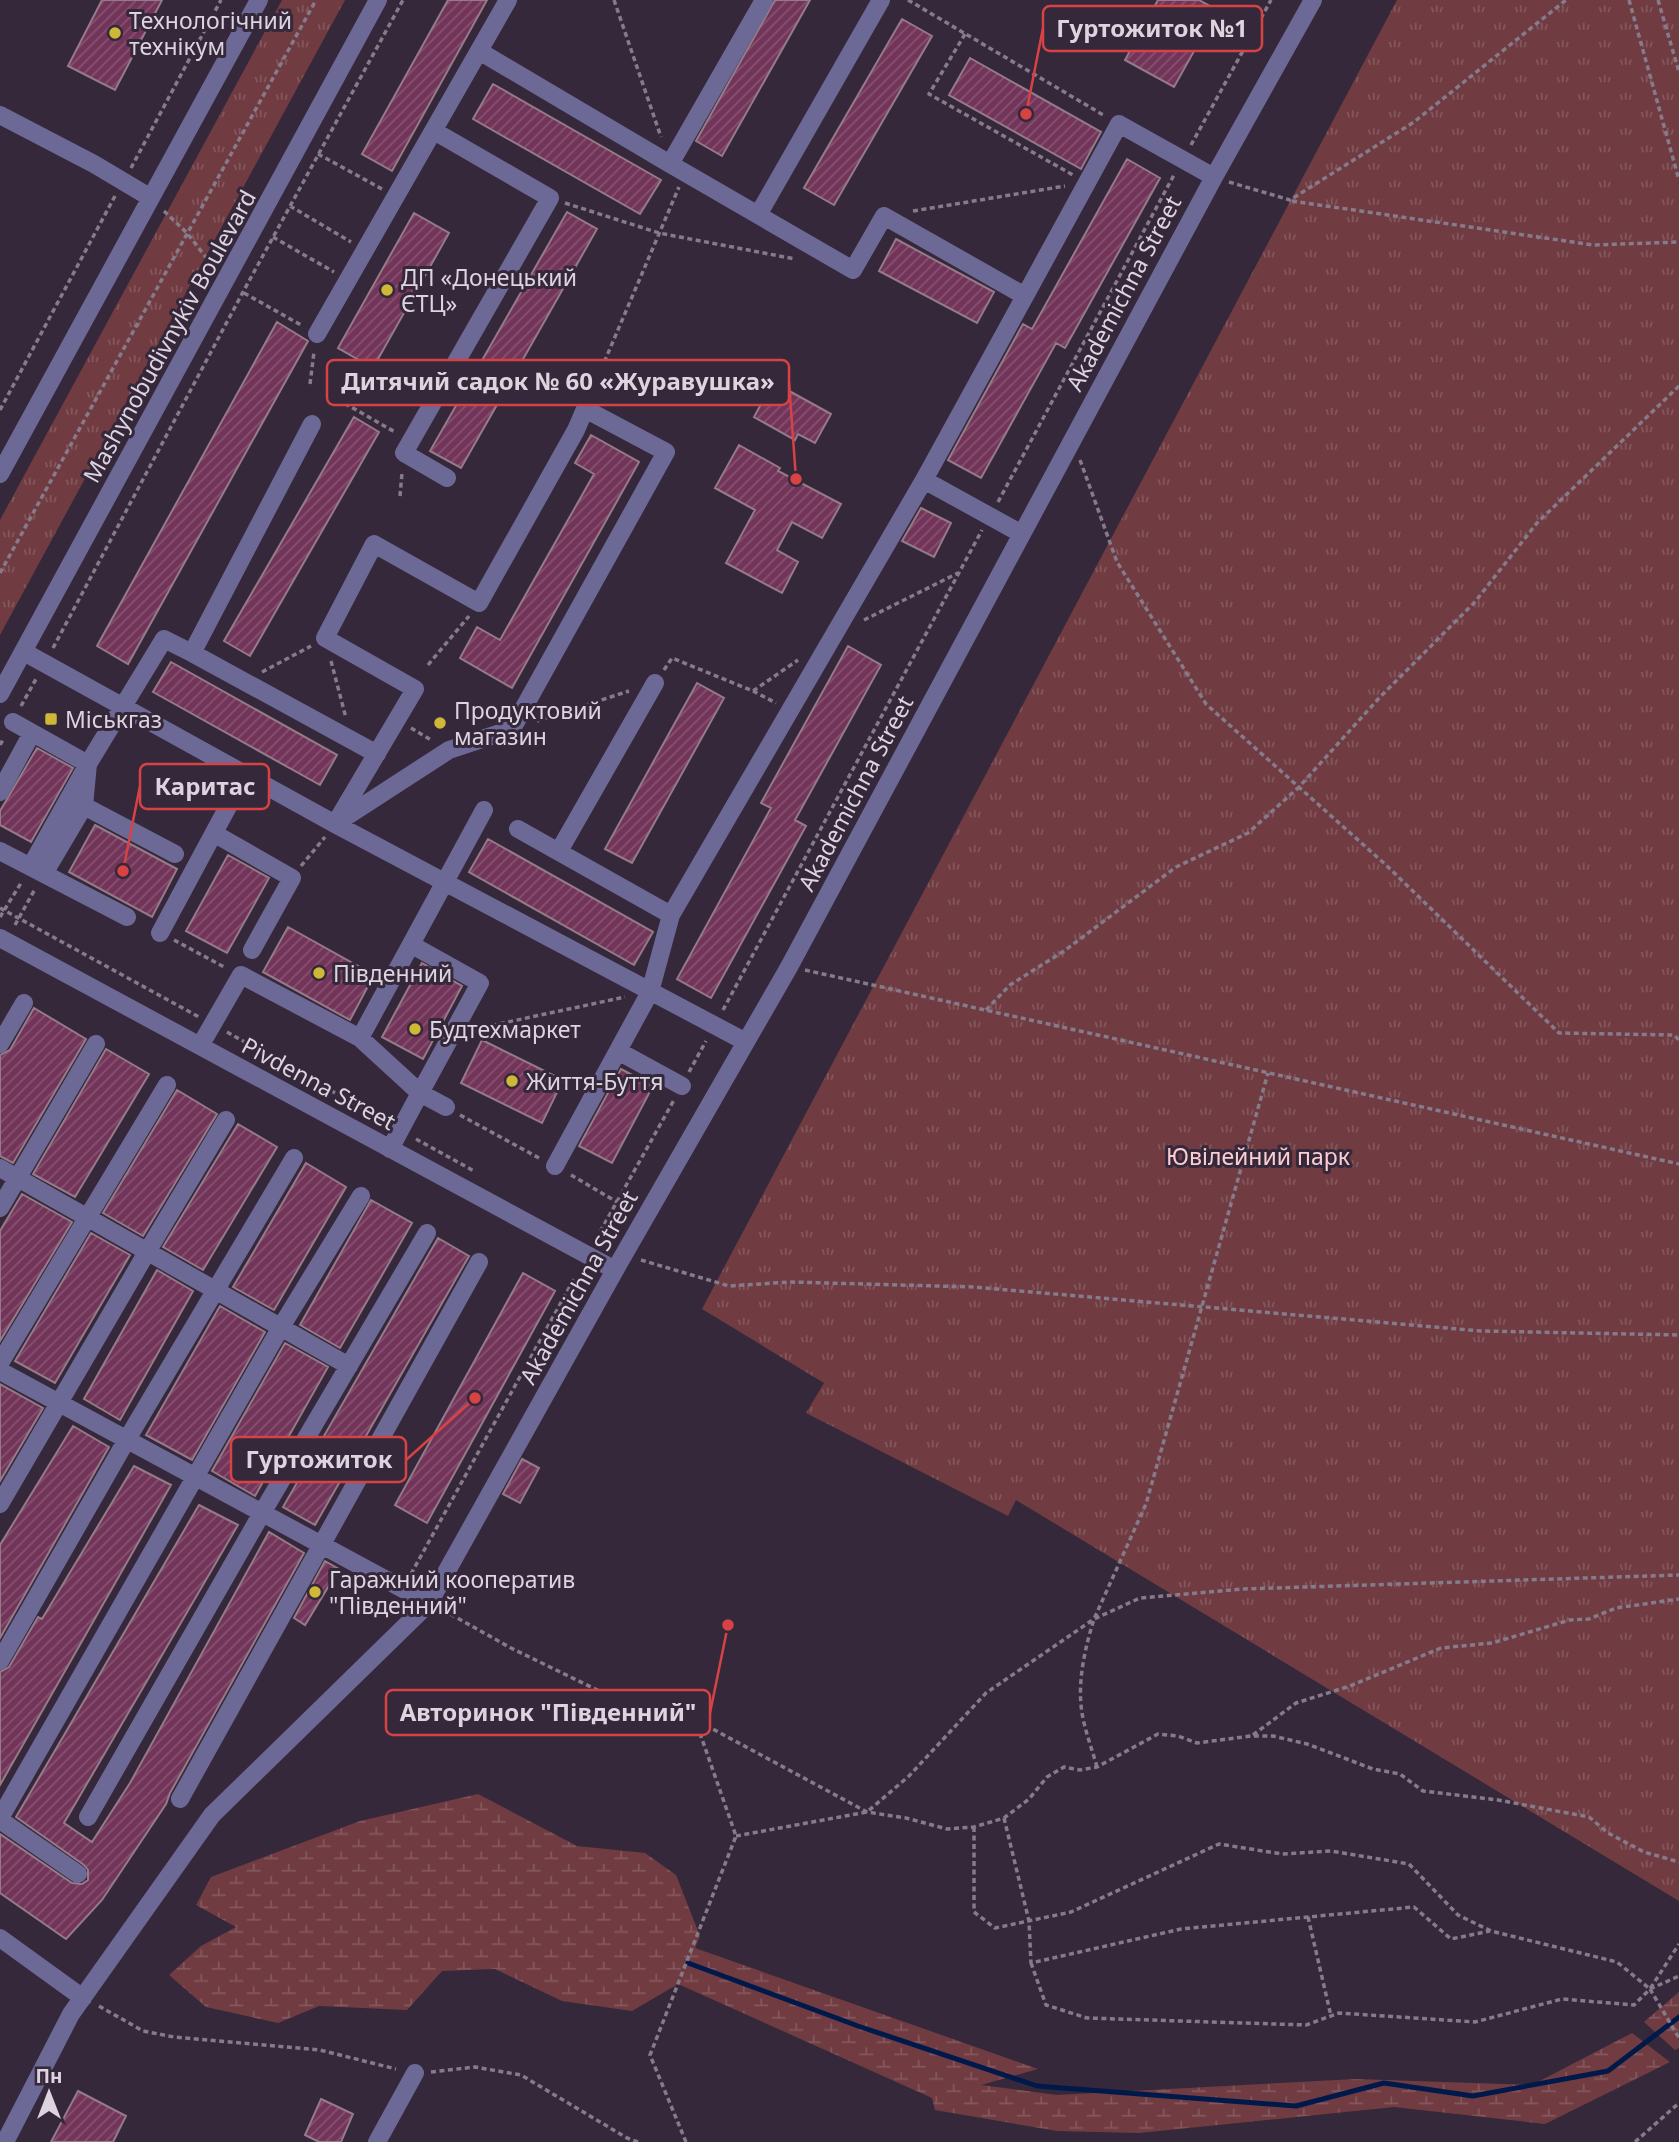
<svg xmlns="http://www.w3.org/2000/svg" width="1679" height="2142" viewBox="0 0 1679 2142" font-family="'Noto Sans',sans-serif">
  <defs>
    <pattern id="grass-tufts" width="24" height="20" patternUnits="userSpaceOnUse" patternTransform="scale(1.75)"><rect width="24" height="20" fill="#703c42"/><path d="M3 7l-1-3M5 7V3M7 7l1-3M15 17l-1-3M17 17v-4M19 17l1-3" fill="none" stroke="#84575d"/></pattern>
    <pattern id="wetland-marsh" width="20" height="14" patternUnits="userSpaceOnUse" patternTransform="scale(1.75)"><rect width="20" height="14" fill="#703c42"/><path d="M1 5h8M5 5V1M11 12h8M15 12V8" fill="none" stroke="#84575d"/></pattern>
    <pattern id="building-hatch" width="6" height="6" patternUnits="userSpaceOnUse" patternTransform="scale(1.75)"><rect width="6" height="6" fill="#723559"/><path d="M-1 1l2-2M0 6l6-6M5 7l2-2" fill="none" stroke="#865171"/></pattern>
  </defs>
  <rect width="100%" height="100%" fill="#35283a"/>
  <!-- grass -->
  <path fill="url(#grass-tufts)" d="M282 0H345L0 635V520Z
    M1397 0H1679V1901L1016 1500 1008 1516 806 1413 824 1383 702 1309Z"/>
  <!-- wetland -->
  <path fill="url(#wetland-marsh)" d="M478 1794 577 1846 645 1853 676 1875 700 1936 695 1948 1038 2069 981 2085 1057 2095 1356 2079 1532 2085 1632 2033 1670 2062 1545 2124 1394 2107 1139 2133 1057 2131 935 2110 932 2098 678 1984 632 2011 562 2001 495 1969 442 1971 407 2010 319 2006 278 2023 206 2007 169 1975 201 1946 236 1927 196 1905 211 1877 360 1821Z
    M1679 1992V2048L1675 2050 1644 2022Z"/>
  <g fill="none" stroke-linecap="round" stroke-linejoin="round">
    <!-- stream -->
    <path stroke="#00194b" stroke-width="5" d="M688 1963 858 2026 1037 2086 1296 2106 1384 2083 1473 2096 1608 2071 1679 2017"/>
  </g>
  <!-- building -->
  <path fill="url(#building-hatch)" stroke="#957b88" stroke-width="2" d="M102 0H162L115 90 68 66Z
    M448 0H487L392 171 362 154Z
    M775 0H810L722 156 696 141Z
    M1158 0H1199L1217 10 1174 87 1125 60Z
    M902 19 932 36 834 205 804 188Z
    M970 58 1101 132 1081 169 949 95Z
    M493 84 661 180 640 214 473 119Z
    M1127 159 1160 178 1065 348 1056 343 981 478 948 460 1023 324 1032 329Z
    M567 212 597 229 461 468 430 451Z
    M414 213 449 233 373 368 338 348Z
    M896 239 994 292 977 323 879 271Z
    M277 322 308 341 128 664 97 646Z
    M773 382 831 414 815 443 798 434 795 440 754 417Z
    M354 417 379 432 250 656 224 641Z
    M591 435 639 462 512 688 460 658 477 627 500 640 594 474 575 463Z
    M739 445 780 468 778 471 841 504 822 538 792 522 777 550 798 562 782 593 726 563 755 510 715 488Z
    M921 508 951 523 934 557 902 541Z
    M848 646 881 665 795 820 806 826 711 998 677 979 771 808 761 803Z
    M171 662 337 755 320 785 153 692Z
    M697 683 724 698 632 863 605 849Z
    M37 748 73 768 31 842 0 825V811Z
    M95 825 177 869 152 917 69 872Z
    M488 839 653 932 634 965 469 872Z
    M228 855 269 878 227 953 186 931Z
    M288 927 374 975 350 1020 263 972Z
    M422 963 462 986 423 1059 382 1037Z
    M34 1008 86 1039 13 1163 0 1156V1055L10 1050Z
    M482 1040 563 1080 542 1123 461 1083Z
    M106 1049 149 1074 75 1197 33 1174Z
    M621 1069 653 1086 612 1163 579 1146Z
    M177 1090 217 1114 143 1236 103 1213Z
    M238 1124 277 1147 203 1270 163 1247Z
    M306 1163 346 1187 274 1310 233 1287Z
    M22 1194 72 1222 0 1341V1231Z
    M371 1200 412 1223 340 1348 300 1325Z
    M91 1233 130 1255 55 1383 15 1361Z
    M438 1238 469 1256 315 1525 283 1507Z
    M157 1270 193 1291 120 1420 84 1399Z
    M523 1273 555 1291 427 1523 395 1505Z
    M220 1306 265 1332 192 1460 146 1435Z
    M285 1343 328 1367 255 1496 212 1471Z
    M0 1384 43 1408 0 1481Z
    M73 1426 109 1447 0 1638V1545Z
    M522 1459 539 1468 520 1503 503 1494Z
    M134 1466 171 1485 0 1785V1672L9 1667 38 1617 42 1619Z
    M199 1505 238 1525 64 1823 92 1842 130 1783 269 1532 304 1553 170 1793 166 1804 102 1900 66 1939 0 1893V1834L72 1883 82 1884 88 1880V1870L84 1865 16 1817Z
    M325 1561 339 1569 305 1625 294 1618Z
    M78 2091 126 2116 113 2142H51Z
    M321 2099 353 2114 341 2142H319L305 2135Z"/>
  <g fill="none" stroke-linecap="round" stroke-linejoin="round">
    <!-- path -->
    <path stroke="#867b8a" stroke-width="3.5" stroke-dasharray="5 3.5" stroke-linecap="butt" d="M614 0 661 137
      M908 0 1105 116
      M1629 0 1679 180
      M1658 0 1679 72
      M965 34 929 94 1073 175
      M1191 145 1271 0
      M318 154 382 189
      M131 168 221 0
      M1229 182 1290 200 1414 122 1566 0
      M1292 201 1593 245 1679 242
      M565 203 659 233 795 259
      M290 206 351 242
      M164 211 187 233 212 265
      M913 211 1065 186
      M273 237 334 272
      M244 293 301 325
      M310 384 314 352
      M591 393 679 187
      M330 395 395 432
      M0 410 115 196
      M1080 460 1117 562 1206 704 1386 865 1559 1033 1674 1035 1679 1040
      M400 496 402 473
      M998 502 1175 173
      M0 573 316 0
      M864 620 958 573
      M53 648 243 292 403 0
      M331 661 346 718
      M428 665 469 616
      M664 670 672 658 753 691 798 660
      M262 672 311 646
      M753 691 776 703
      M21 706 36 679
      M537 721 629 691
      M411 728 431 740
      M0 745 4 738
      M301 866 325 837
      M0 908 199 1017
      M0 917 21 883
      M15 925 35 889
      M174 940 226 968
      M805 970 1679 1164
      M723 1010 982 530
      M986 1010 1010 985 1064 951 1176 867 1248 833 1299 787 1380 697 1474 603 1537 523 1679 386
      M475 1029 625 997
      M227 1032 385 1121
      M689 1072 706 1041
      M460 1115 539 1158
      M416 1139 474 1171
      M571 1175 617 1202
      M596 1239 674 1100
      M641 1260 729 1286 790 1282 974 1287 1481 1331 1679 1335
      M411 1574 574 1279
      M443 1610 511 1648 634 1708 696 1720 867 1812 906 1818 947 1829 974 1827 1004 1818 1029 1799 1047 1777 1064 1767 1080 1770 1097 1767 1158 1734 1178 1736 1197 1743 1251 1736H1273L1307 1744 1373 1769 1400 1774 1423 1791 1498 1800 1589 1817 1608 1833 1644 1852 1679 1862
      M1253 1735 1296 1703 1350 1686 1441 1648 1492 1643 1570 1620 1589 1619 1616 1608 1679 1599
      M1097 1767C1092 1749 1085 1731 1082 1713 1077 1682 1085 1648 1094 1619L1146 1504 1268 1073
      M1004 1818 1029 1921 1031 1963 1181 1929 1414 1907 1451 1939 1490 1931
      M974 1827V1912L995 1928 1071 1912 1219 1844 1282 1854 1331 1851 1409 1864 1458 1915 1491 1931 1617 1962 1650 1989 1679 1944
      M736 1836 867 1812 909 1776 986 1693 1094 1619 1140 1598 1243 1589 1679 1575
      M1308 1917 1331 2016
      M1031 1963 1046 2005 1087 2018 1306 2025 1339 2013 1475 2022 1562 1999 1634 2005 1650 1989 1679 1976
      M1650 1989 1679 2038
      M99 2006 143 2031 174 2037 320 2050 396 2069
      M431 2072 475 2067 521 2075 627 2138 638 2142
      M686 2142 650 2055 736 1836 696 1722
      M1635 2142 1679 2103"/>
    <!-- minor -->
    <path stroke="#6d6996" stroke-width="18" d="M479 51 670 164 764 0
      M0 115 94 164 151 198
      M434 131 550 198 404 453 447 478
      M670 164 853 270 884 216 1025 296 1119 124 1214 177
      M758 215 881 0
      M317 334 508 0
      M585 409 666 452 512 729 449 750 335 824 415 689 325 638 374 544 479 603 576 430Z
      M0 474 259 0
      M924 480 1022 534
      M24 652 335 824 746 1042
      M192 653 377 754
      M0 694 378 0
      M13 722 88 764 31 866
      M0 792 32 733
      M84 806 88 764 164 639 192 653 312 424
      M518 829 671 915 650 992 555 1166
      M215 834 292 878 252 950
      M0 851 127 917
      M559 851 655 683
      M45 872 84 806 175 854
      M671 915 924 480 1025 296
      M160 933 245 775
      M0 938 615 1270
      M360 1038 484 810
      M0 1044 24 1003
      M200 1046 241 975 360 1038 420 1093 480 983 412 945
      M618 1051 682 1086
      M390 1149 420 1093 446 1107
      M0 1168 349 1366
      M0 1208 96 1044
      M0 1363 167 1085
      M0 1371 429 1603
      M0 1504 147 1252 226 1120
      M0 1661 126 1441 294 1158
      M180 1799 479 1262
      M88 1817 262 1513 427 1233
      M0 1818 281 1327 361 1196
      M0 1820 78 1874
      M0 1938 83 1998
      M5 2142 71 2014 212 1815 429 1603 615 1270 789 967 1214 177 1313 0
      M377 2142 415 2073"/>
  </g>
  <!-- markers -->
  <g fill="#cfb837" stroke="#35283a" stroke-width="2.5">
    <circle cx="115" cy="33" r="7"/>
    <circle cx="387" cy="290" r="7"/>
    <rect x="44" y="712" width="14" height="14" rx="3.5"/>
    <circle cx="440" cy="723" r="7"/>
    <circle cx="319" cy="973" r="7"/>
    <circle cx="415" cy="1029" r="7"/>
    <circle cx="512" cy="1081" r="7"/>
    <circle cx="315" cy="1592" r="7"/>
  </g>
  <g text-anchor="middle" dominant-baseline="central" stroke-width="6" stroke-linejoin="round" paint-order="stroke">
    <!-- poi labels -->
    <g font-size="23" fill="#ddd4e0" stroke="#35283a" text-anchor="start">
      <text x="129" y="20">Технологічний<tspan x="129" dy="26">технікум</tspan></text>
      <text x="401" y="277">ДП «Донецький<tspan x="401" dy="26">ЄТЦ»</tspan></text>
      <text x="454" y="710">Продуктовий<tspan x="454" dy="26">магазин</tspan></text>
      <text x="65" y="719">Міськгаз</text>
      <text x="333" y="973">Південний</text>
      <text x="429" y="1029">Будтехмаркет</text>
      <text x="526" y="1081">Життя-Буття</text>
      <text x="329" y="1579">Гаражний кооператив<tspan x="329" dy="26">"Південний"</tspan></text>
    </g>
    <!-- street labels -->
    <g font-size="23" fill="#ddd4e0" stroke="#35283a">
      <text transform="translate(1123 293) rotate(-62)">Akademichna Street</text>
      <text transform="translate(169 336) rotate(-61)">Mashynobudivnykiv Boulevard</text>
      <text transform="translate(855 793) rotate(-62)">Akademichna Street</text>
      <text transform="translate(319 1083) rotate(28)">Pivdenna Street</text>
      <text transform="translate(578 1287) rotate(-61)">Akademichna Street</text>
    </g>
    <!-- park labels -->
    <g font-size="23" fill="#fbcdd0" stroke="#35283a">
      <text x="1258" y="1156">Ювілейний парк</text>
    </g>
  </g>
  <!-- callouts -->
  <path fill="none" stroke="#d74244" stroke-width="2.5" d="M1026 114L1043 28M796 479L789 382M123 871L140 786M475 1398L406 1460M728 1625L710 1713"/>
  <g fill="#d74244" stroke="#35283a" stroke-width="2.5">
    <circle cx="1026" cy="114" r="7"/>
    <circle cx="796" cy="479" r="7"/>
    <circle cx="123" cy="871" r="7"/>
    <circle cx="475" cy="1398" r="7"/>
    <circle cx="728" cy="1625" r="7"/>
  </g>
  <g fill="#35283a" stroke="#d74244" stroke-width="2.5">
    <rect x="1043" y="6" width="219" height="45" rx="7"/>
    <rect x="327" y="360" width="462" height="45" rx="7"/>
    <rect x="140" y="764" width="129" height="45" rx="7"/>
    <rect x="231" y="1437" width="175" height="45" rx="7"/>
    <rect x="386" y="1690" width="324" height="45" rx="7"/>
  </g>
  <g font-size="24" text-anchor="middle" font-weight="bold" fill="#ddd4e0">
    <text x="1152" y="37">Гуртожиток №1</text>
    <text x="558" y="390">Дитячий садок № 60 «Журавушка»</text>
    <text x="205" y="795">Каритас</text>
    <text x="319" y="1468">Гуртожиток</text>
    <text x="548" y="1721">Авторинок "Південний"</text>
  </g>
  <!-- north arrow -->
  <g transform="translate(49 2093)" stroke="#35283a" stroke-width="5" paint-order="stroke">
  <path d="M0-5L12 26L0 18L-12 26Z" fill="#ddd4e0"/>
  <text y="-10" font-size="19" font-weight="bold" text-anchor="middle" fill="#ddd4e0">Пн</text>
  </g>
</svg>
